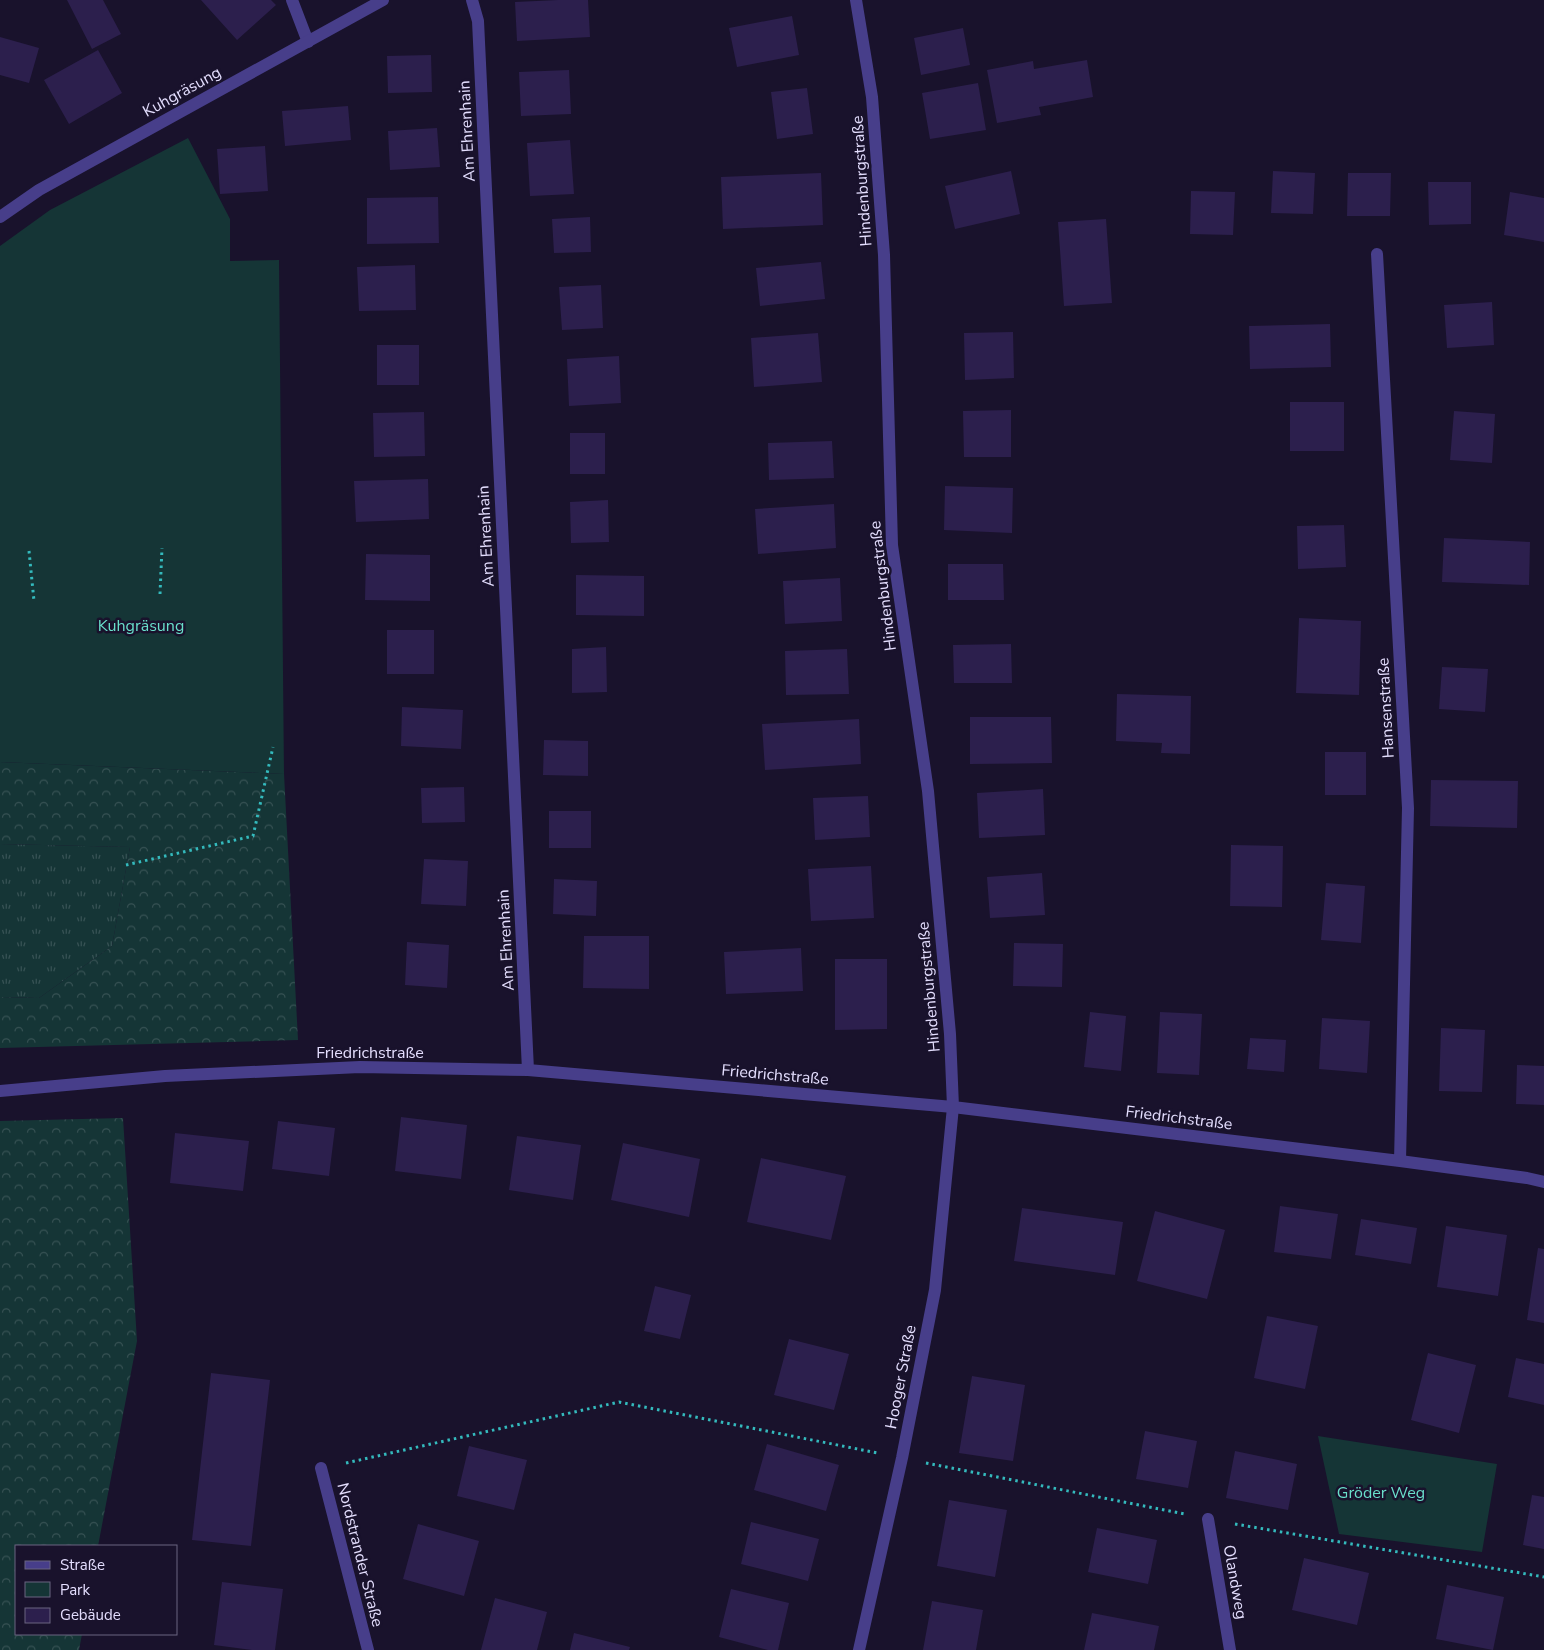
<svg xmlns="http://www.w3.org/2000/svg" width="1544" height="1650" viewBox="0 0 1544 1650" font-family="'Nunito Sans',sans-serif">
  <defs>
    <pattern id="grass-tufts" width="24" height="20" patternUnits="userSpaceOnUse" patternTransform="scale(1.25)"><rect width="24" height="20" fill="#153536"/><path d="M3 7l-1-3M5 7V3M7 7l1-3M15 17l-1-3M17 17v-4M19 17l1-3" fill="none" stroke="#375254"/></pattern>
    <pattern id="forest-crowns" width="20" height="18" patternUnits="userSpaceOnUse" patternTransform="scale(1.25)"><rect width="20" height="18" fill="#153536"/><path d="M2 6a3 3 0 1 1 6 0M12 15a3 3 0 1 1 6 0" fill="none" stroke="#375254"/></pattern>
  </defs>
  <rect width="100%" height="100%" fill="#19122c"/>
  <!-- grass -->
  <path fill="url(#grass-tufts)" d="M0 844 130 847 112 946 39 998 0 997Z"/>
  <!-- forest -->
  <path fill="url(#forest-crowns)" d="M0 762 284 774 298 1040 0 1048V997L39 998 112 946 130 847 0 844Z
    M123 1118 137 1341 98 1546H16V1634H82L79 1650H0V1121Z"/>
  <!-- park -->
  <path fill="#153536" d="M188 138 230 219V261L279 260 284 774 0 762V246L50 210Z
    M1318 1436 1497 1464 1482 1552 1339 1534Z"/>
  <!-- building -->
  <path fill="#2c1f4d" d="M67 0H103L121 34 92 49Z
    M201 0H271L276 5 237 40Z
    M558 0H588L590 37 517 41 515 2Z
    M792 16 799 55 737 67 729 28Z
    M963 28 970 65 921 75 914 38Z
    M0 37 39 48 29 83 0 75Z
    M98 50 122 93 69 124 44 80Z
    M431 55 432 92 388 93 387 56Z
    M1087 60 1093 97 1039 107 1041 115 997 123 987 70 1033 61 1034 69Z
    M569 70 571 114 521 116 519 72Z
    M978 83 986 130 930 139 922 93Z
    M807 88 813 134 777 139 771 92Z
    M348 106 351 140 285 146 282 111Z
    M437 128 440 167 390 170 388 131Z
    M570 140 574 194 530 196 527 143Z
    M265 146 268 191 220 194 217 149Z
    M1011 171 1020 214 955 229 945 186Z
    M1273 171 1315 173 1313 214 1271 213Z
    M821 173 823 225 723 229 721 177Z
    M1348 173H1391L1390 216H1347Z
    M1428 182H1471V224L1429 225Z
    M1191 191 1235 192 1233 235 1190 234Z
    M1510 192 1544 198V242L1504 235Z
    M438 197 439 243 367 244V198Z
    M590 217 591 252 554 253 552 219Z
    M1106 219 1112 303 1064 306 1058 222Z
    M821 262 825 299 760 306 756 268Z
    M415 265 416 310 359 311 357 267Z
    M601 285 603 328 562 330 559 287Z
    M1492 302 1494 345 1447 348 1444 305Z
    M1330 324 1331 367 1250 369 1249 326Z
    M1013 332 1014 378 965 380 964 333Z
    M818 333 822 382 754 387 751 338Z
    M377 345H419V385H377Z
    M619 356 621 403 569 406 567 359Z
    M1290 402H1344V451H1290Z
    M1011 410V457H964L963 411Z
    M1454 411 1495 414 1492 463 1450 460Z
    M424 412 425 456 374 457 373 413Z
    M570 433H605V474H570Z
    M832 441 834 478 769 480 768 443Z
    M428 479 429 519 356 522 354 481Z
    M945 486 1013 488 1012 533 944 530Z
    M608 500 609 542 571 543 570 502Z
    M834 504 836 548 758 554 755 509Z
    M1344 525 1346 567 1298 569 1297 526Z
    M1444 538 1530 542 1529 585 1442 582Z
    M366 554 430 555V601L365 600Z
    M948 564H1003L1004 600H948Z
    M576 575 644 576V616L576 615Z
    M840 578 842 621 785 624 783 581Z
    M1299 618 1361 621 1359 695 1296 693Z
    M387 630H434V674H387Z
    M1011 644 1012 683H954L953 645Z
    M606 647 607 692 572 693V649Z
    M847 649 849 694 786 695 785 651Z
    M1442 667 1488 669 1485 712 1439 709Z
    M1117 694 1191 696 1190 754 1161 753 1162 743 1116 741Z
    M402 707 463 710 461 749 401 746Z
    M970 717H1051L1052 763 970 764Z
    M859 719 861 764 765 770 762 724Z
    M544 740 588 741V776L543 775Z
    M1325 752H1366V795H1325Z
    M1431 780 1518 781 1517 828 1430 826Z
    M464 787 465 822 422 823 421 788Z
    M1043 789 1045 835 979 838 977 793Z
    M868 796 870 837 815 840 813 798Z
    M549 811H591V848H549Z
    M1231 845 1283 846 1282 907 1230 906Z
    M424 859 468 861 466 906 421 904Z
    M871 866 874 918 811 921 808 869Z
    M1042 873 1045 915 990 918 987 877Z
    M554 879 597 881 596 916 553 914Z
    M1326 883 1365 886 1361 943 1321 940Z
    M584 936H649V989L583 988Z
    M407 942 449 945 447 988 405 985Z
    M1014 943 1063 944 1062 987 1013 986Z
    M801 948 803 991 726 994 724 952Z
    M835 959H887V1029L835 1030Z
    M1090 1012 1126 1016 1121 1071 1084 1067Z
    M1160 1012 1202 1014 1199 1075 1157 1073Z
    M1322 1018 1370 1021 1367 1073 1319 1069Z
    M1441 1028 1485 1030 1482 1092 1439 1091Z
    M1250 1038 1286 1040 1284 1072 1247 1069Z
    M1517 1065 1544 1066V1105L1516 1104Z
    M401 1117 467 1125 461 1179 395 1171Z
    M278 1121 335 1128 329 1176 272 1169Z
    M175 1133 249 1141 243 1191 170 1183Z
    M517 1136 581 1145 573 1200 509 1190Z
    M623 1143 700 1159 689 1217 611 1200Z
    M761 1158 846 1176 831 1240 747 1222Z
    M1280 1206 1338 1214 1331 1259 1274 1252Z
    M1022 1208 1123 1222 1115 1275 1014 1261Z
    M1155 1211 1225 1230 1207 1299 1137 1281Z
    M1361 1219 1417 1228 1411 1264 1355 1255Z
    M1446 1226 1507 1235 1498 1296 1437 1287Z
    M1538 1248 1544 1249V1323L1527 1320Z
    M655 1286 691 1295 680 1339 644 1331Z
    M1267 1316 1318 1326 1305 1389 1254 1378Z
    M789 1339 849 1354 834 1410 774 1395Z
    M1428 1353 1476 1365 1459 1433 1411 1420Z
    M1516 1358 1544 1364V1405L1508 1397Z
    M211 1373 270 1380 251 1546 192 1540Z
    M972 1376 1025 1385 1013 1461 959 1453Z
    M1145 1431 1197 1441 1188 1488 1136 1479Z
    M767 1444 839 1465 826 1511 754 1490Z
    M469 1446 527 1460 514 1510 457 1496Z
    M1235 1451 1297 1464 1288 1510 1226 1498Z
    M1532 1495 1544 1497V1549L1523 1545Z
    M949 1500 1007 1510 995 1577 937 1566Z
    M751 1522 819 1539 808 1581 741 1564Z
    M418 1524 479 1541 464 1596 403 1579Z
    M1097 1528 1157 1540 1148 1584 1088 1572Z
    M1304 1558 1369 1573 1357 1625 1292 1610Z
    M222 1582 283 1589 275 1650H252L214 1645Z
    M1447 1585 1504 1597 1493 1650 1436 1639Z
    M731 1589 789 1603 778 1650H768L719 1637Z
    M495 1598 547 1612 537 1650H481Z
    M932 1601 983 1610 976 1650H923Z
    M1092 1613 1159 1626 1154 1650H1084Z
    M574 1633 630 1647 629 1650H570Z"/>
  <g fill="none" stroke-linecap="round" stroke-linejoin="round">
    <!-- path -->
    <path stroke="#34babd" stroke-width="3" stroke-dasharray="2.5 4" stroke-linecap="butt" d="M29 551 34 601
      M160 594 162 548
      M126 865 253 836 273 747
      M346 1463 619 1402 878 1453
      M926 1463 1185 1514
      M1235 1524 1544 1577"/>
    <!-- service -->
    <path stroke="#473e8a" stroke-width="12" d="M292 0 308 42"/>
    <!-- minor -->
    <path stroke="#473e8a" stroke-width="12" d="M472 0 478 21 528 1070
      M856 0 872 97 884 255 892 545 928 791 950 1034 953 1107 935 1290 902 1458 859 1650
      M0 217 39 190 383 0
      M1377 254 1408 808 1400 1161
      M0 1091 165 1076 360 1067 528 1070 953 1107 1400 1161 1527 1178 1544 1182
      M321 1468 368 1650
      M1208 1519 1230 1650"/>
  </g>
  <g text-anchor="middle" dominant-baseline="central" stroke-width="5" stroke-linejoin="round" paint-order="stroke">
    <!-- street labels -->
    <g font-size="16" fill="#e4defe" stroke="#19122c">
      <text transform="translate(182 92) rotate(-29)">Kuhgräsung</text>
      <text transform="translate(467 131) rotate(-93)">Am Ehrenhain</text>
      <text transform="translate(862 181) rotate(-94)">Hindenburgstraße</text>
      <text transform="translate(486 536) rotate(-93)">Am Ehrenhain</text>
      <text transform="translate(883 586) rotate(-97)">Hindenburgstraße</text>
      <text transform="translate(1386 708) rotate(-93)">Hansenstraße</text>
      <text transform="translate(506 940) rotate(-93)">Am Ehrenhain</text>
      <text transform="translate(929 987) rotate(-95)">Hindenburgstraße</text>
      <text x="370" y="1053">Friedrichstraße</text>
      <text transform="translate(775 1075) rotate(5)">Friedrichstraße</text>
      <text transform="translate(1179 1118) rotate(7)">Friedrichstraße</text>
      <text transform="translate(901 1377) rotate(-79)">Hooger Straße</text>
      <text transform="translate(360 1555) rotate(76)">Nordstrander Straße</text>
      <text transform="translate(1235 1582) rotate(80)">Olandweg</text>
    </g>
    <!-- park labels -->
    <g font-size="16" fill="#69dfcb" stroke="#19122c">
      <text x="141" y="626">Kuhgräsung</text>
      <text x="1381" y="1493">Gröder Weg</text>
    </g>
  </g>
  <!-- legend -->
  <rect x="15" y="1545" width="162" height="90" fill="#19122c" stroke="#6a6480"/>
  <rect x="25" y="1561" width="25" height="8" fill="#473e8a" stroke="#6a6480"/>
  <text x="60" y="1570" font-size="15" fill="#e4defe">Straße</text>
  <rect x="25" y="1582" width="25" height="15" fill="#153536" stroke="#6a6480"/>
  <text x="60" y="1595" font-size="15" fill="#e4defe">Park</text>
  <rect x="25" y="1608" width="25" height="15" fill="#2c1f4d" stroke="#6a6480"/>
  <text x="60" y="1620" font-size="15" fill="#e4defe">Gebäude</text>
</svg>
